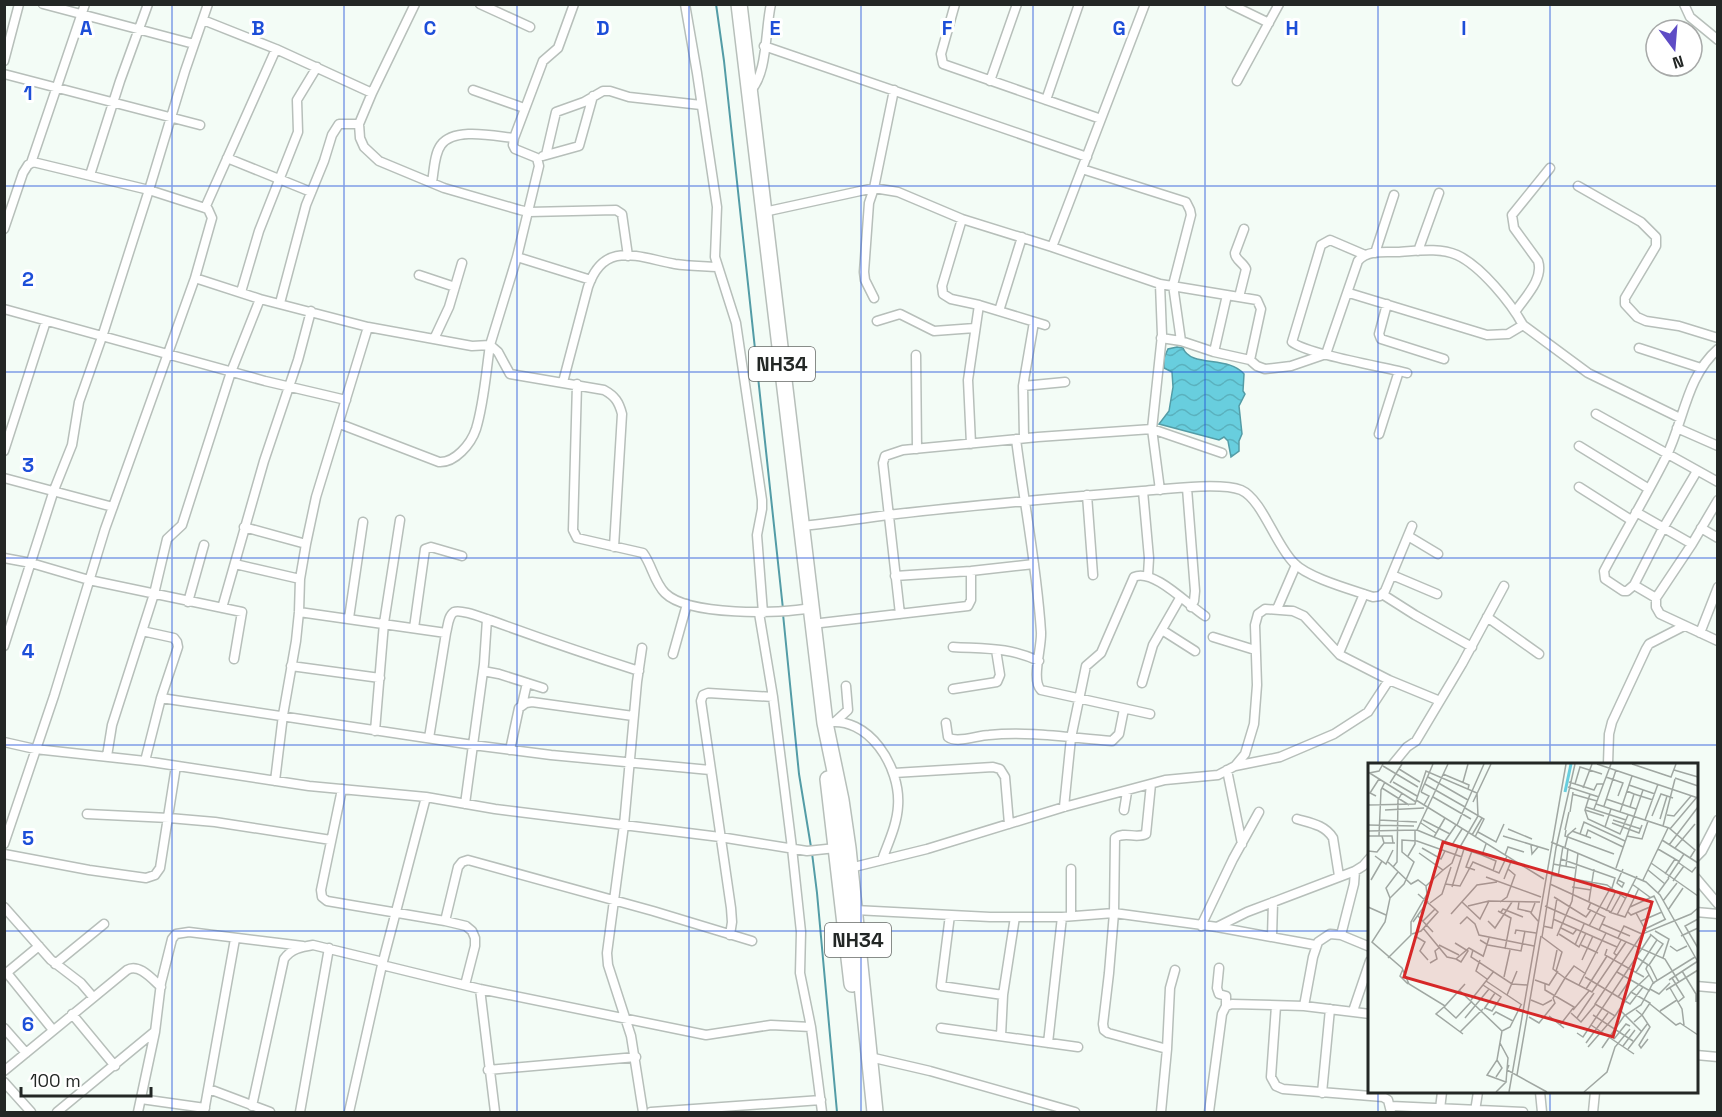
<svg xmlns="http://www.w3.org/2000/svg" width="1722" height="1117" viewBox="0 0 1722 1117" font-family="'Space Grotesk',sans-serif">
  <defs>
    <pattern id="water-waves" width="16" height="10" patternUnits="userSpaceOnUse" patternTransform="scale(1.5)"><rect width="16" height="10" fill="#68cede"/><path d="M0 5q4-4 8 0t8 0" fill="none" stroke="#5ab1be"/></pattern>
  </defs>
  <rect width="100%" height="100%" fill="#f3fcf6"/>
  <!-- water -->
  <path fill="url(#water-waves)" stroke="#539ca6" stroke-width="1.5" d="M1177 347 1183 348C1191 368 1228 355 1244 374L1243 391 1245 394 1239 406 1242 434 1239 441V451L1231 457 1228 441 1224 437 1219 440 1159 424 1169 411 1173 387 1172 372 1164 368V358L1168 349Z"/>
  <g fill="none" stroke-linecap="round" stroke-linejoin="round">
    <!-- stream -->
    <path stroke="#539ca6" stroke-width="2" d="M716 4 724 61 783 609
      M783 614 799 774 811 847
      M812 853 817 893 837 1112"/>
    <!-- street casing -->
    <g stroke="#b7bfba" stroke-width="11">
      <path id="street" d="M43 4 194 44
        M415 4 372 93 359 124 360 138 364 147 379 161 444 188 520 210 529 212 616 210 622 214 628 256
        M480 4 530 27
        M685 4 697 73 717 207 715 257 736 323 762 500V509L757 535 763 613
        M955 4 941 54 943 64 1101 119
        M1230 4 1269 23
        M1684 4 1690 17 1718 40
        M203 20 276 49
        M764 46 1087 157
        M4 61 19 4
        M4 74 200 125
        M990 81 1017 4
        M1237 81 1279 4
        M473 90 524 108
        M749 92C768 76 765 29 771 4
        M1046 100 1079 4
        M546 155 556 112 584 102 603 91H610L629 97 701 105
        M543 156 579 146 593 96
        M227 158 311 192
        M31 163 85 4
        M1082 169 1186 202 1190 210 1191 215 1173 285 1181 341
        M90 175 120 81 148 4
        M432 182C434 172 434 154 441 145 454 127 494 136 514 138
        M1578 186 1641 222 1656 237V246L1625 298V304L1637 317 1646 321 1679 326 1718 338
        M205 208 276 49 372 93
        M764 212 874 188 898 192 962 219 1052 247 1160 284 1257 300 1261 309 1250 360
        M962 219 942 286 943 294 951 299 979 305 968 380 971 444
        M4 229 23 173 28 165 33 162 149 190 208 209 212 218 195 278 105 529 54 696 4 844
        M1052 247 1145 4
        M1418 251 1439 193
        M1375 253 1394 195
        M1365 255 1330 240 1321 245 1292 342C1307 354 1384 367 1407 373
        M517 257 591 280
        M419 275 455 287
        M195 278 260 299
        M241 292 259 231 298 132 297 100 317 67
        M1349 293 1487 335 1508 334 1523 325
        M1239 297 1246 269C1243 262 1235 260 1235 253L1244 229
        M874 298 865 280 864 272 869 203 874 188 894 90
        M280 303 306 205 324 161 332 135 339 124H359
        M1387 304 1379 334 1381 339 1444 359
        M979 305 1045 325
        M4 309 265 381 346 400
        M999 311 1022 237
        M1515 312C1525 297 1544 279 1538 261L1514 228 1512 215 1550 168
        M877 321 900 314 934 331 975 328
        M1161 338 1181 341 1214 352 1250 360 1257 366 1265 369 1291 366 1326 354 1358 261C1367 250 1384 252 1397 252 1416 251 1439 247 1457 255 1481 266 1511 303 1523 325L1588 373 1680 418
        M434 339 449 307 462 263
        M1639 348 1701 368
        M1214 352 1227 295
        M916 355 917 449
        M563 382 588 287C604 240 637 257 675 264 688 266 703 266 717 267
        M577 384 573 530 577 538 643 553C652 565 654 582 665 593 688 616 780 614 811 608
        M1023 386 1065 382
        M1596 414 1718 482
        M340 424 439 462C455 463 471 444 476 429 484 403 486 372 490 345L498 352 510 374 604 390C615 396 619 402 622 414L614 547
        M1677 428 1718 446
        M1379 434 1399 371
        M1024 438 1023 386 1034 322
        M1016 439C1024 503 1037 567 1041 632 1042 647 1031 680 1041 690L1150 714
        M1579 446 1649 489
        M4 451 46 321
        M1697 471 1662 530 1634 585 1656 598V607L1660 614 1718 641
        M4 478 113 507
        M1579 487 1631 520
        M1187 488 1195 591 1194 601 1191 607
        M1160 490 1152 429 1162 335 1160 284
        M1143 491 1149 558 1148 575
        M1087 495 1093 575
        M1636 512 1692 544
        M803 526C831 523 860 519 888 515 972 505 1057 498 1142 491 1165 489 1221 482 1241 490 1262 499 1276 546 1294 563 1308 578 1353 590 1373 597L1380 596 1385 591 1412 526
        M244 527 306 544
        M1701 528 1718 538
        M1408 536 1438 554
        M4 558 31 563 89 580 242 612 234 659
        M235 564 300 579
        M1392 575 1437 594
        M895 576 971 571 1034 564
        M1634 585 1627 591H1623L1605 579 1604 571C1624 533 1647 495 1666 457 1684 421 1686 377 1718 349
        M1382 594 1415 615 1472 647
        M1656 598 1692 544 1718 500
        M188 602 204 545
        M222 608 264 461 298 360 311 311
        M1277 609 1296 565
        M299 612 446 633
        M759 613 773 697 792 848 801 932 800 973 811 1027 822 1112
        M900 614 883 463 885 456 903 450 1038 437 1152 429 1222 453
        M1487 617 1539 654
        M349 618 363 522
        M812 624 968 606 971 600V571
        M414 628 425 549 431 547 462 556
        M1162 630 1195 651
        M142 631 174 638 177 642 178 647 161 698 145 761
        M1700 633 1718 587
        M1213 637 1255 650
        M4 646 54 490 72 445 79 402 102 337 149 190 185 71 208 4
        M953 647C985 649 1009 647 1039 661
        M642 648 637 682 624 825 607 953 608 965 631 1036 643 1112
        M1339 653 1364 594
        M673 654 687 604
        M291 666 380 678
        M483 671 499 674 543 688
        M1142 683 1153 645 1180 598
        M953 689 997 682 1000 675 996 650
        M161 698 473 745 551 755 710 770
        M522 705 527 683
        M836 721 848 710 846 686
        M825 723C869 714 901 768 898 806 897 825 888 843 882 860
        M946 723 948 737C957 744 978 735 989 735 1030 731 1071 738 1112 741L1119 734 1124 709
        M375 731 384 623 400 520
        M429 738 446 633C448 626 448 616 454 612 461 609 483 618 490 620 539 638 589 655 639 671
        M4 742 35 749 145 761 309 786 426 797 495 809 720 837 807 851 836 848
        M510 750 519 708 526 703 532 702 633 716
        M107 756 112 725 154 594 167 539 182 525 231 372 260 299 368 327 472 346 490 345 517 257 539 166 537 158 515 149 513 145 514 138 543 61 558 48 574 4
        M1393 764 1407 747 1416 741 1462 664 1504 586
        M1608 764 1609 734 1612 722 1646 649 1649 644 1684 626
        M1235 766 1280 757 1334 734 1368 712 1389 680
        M1227 770 1242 844
        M894 773 993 767 1000 769 1005 777 1009 824
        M275 781 283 715 296 641 299 612 300 579 306 544 316 497 368 327
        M1151 784 1146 834C1136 839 1124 831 1115 838L1114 913 1109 973 1103 1024 1104 1030 1108 1033 1167 1049
        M342 789 321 890 322 897 327 901 445 921 466 926 472 931 475 938V946L465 985
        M465 804 484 664 487 619
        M1064 807 1071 738 1086 666 1101 653 1134 577C1153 568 1188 605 1205 616
        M1124 810 1127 792
        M87 814 169 818 215 822 331 840
        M1297 819C1311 823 1325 825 1333 838L1339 876
        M4 854 89 870 146 878 155 875 160 868 176 766
        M1696 857 1702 851 1718 820
        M850 868 927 849 1064 807 1165 780 1218 775 1235 766 1245 754 1254 724 1257 685 1255 625 1258 614 1265 609 1293 611 1304 616 1340 655 1389 680 1440 701
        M1071 869V916
        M1696 878 1718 904
        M4 907 51 960 81 983 93 997
        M855 910 990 917H1062L1114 913 1217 927 1315 945
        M1696 912 1718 914
        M950 915 941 986 1003 995
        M445 921 458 867 462 862 468 860 653 911 752 941
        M1201 926 1233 859 1259 812
        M1217 927 1247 912 1355 871 1363 866 1370 858
        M730 935 732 922 731 908 701 701 703 695 708 693 773 697
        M1341 935 1354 884 1355 871
        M1272 937 1273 902
        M55 964 104 924
        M382 965 480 989 706 1035 771 1025 811 1027
        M1219 968 1217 988 1219 994 1226 996V1006
        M7 973 53 1030
        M4 975 39 946
        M1696 986 1718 988
        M480 989 495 1112
        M1276 1006 1271 1077 1276 1086 1283 1089 1383 1097 1388 1100 1391 1112
        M1304 1006 1313 957 1318 942 1330 934 1341 935 1370 947
        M1353 1011 1370 961
        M72 1014 115 1066
        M4 1028 26 1053
        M941 1028 1078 1047
        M1001 1036 1003 995 1015 917
        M1048 1043 1062 917
        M1696 1055 1718 1057
        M869 1059 874 1058 930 1071 1075 1112
        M488 1070 636 1057
        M4 1071 127 970C139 963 152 979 161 987
        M4 1082 31 1112
        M209 1089 270 1112
        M1540 1092 1542 1112
        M1322 1093 1330 1009
        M141 1099 205 1108
        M252 1106 284 959C291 949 301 947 313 945L383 962
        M1391 1106 1523 1112
        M1440 1109 1442 1092
        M1475 1111 1478 1092
        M57 1112 154 1032
        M138 1112 155 1032 161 983 172 939 176 934 189 932 303 946
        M204 1112 235 939
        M300 1112 329 948
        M349 1112 382 965 426 797
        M651 1112 821 1100
        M1161 1112 1167 1049 1170 988 1175 970
        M1209 1112 1222 1014 1226 1006 1232 1004 1304 1006 1370 1014
        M1593 1112 1595 1092"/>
    </g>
    <!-- highway casing -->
    <g stroke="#b7bfba" stroke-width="18">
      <path id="highway" d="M739 4 825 723 841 800 848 848 875 1112
        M828 779 852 984"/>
    </g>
    <!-- street -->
    <use href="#street" stroke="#fff" stroke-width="8"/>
    <!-- highway -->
    <use href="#highway" stroke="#fff" stroke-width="15"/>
  </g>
  <!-- grid -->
  <path fill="none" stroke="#1d4ed8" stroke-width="1.5" stroke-opacity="0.55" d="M172 4V1112M344 4V1112M517 4V1112M689 4V1112M861 4V1112M1033 4V1112M1205 4V1112M1378 4V764M1550 4V764M4 186H1718M4 372H1718M4 558H1718M4 745H1718M4 931H1370M1696 931H1718M1378 1092V1112M1550 1092V1112"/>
  <g text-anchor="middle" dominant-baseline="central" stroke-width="6" stroke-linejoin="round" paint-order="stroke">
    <!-- shield labels -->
    <g fill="#fff" stroke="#656866" stroke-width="1.5">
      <rect x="749" y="347" width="66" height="34" rx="4.5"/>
      <rect x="825" y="923" width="66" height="34" rx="4.5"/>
    </g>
    <g font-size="20" font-weight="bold" fill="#232725">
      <text x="782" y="364">NH34</text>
      <text x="858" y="940">NH34</text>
    </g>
  </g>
  <!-- overview -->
  <g transform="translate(1368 763)">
    <rect width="330" height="330" fill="#f3fcf6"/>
    <path fill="none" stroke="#68cede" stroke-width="3" d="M197 29 203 1"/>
    <path fill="none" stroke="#a0a7a2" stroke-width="1.5" d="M229 1 330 35M264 1 303 14 308 1M15 3 50 24M31 6 52 19M306 7 330 14M0 9 48 39M1 10 11 8 15 1M75 11 101 22 100 26M60 14 100 37M238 14 255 20 250 33M307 15 330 23M25 19 49 33M95 19 100 1M201 19 226 27 229 21H236M22 20 34 1M57 21 97 44M207 21 212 4 234 11M261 22 287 31M200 24 231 34M14 25 41 42M215 25 224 1M259 28 266 31 262 44M53 29 65 1M53 29 61 33 56 42M204 31 229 38M222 31 217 47 236 53M266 31 285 37M8 33 2 30 11 16M65 34 103 56M238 36 268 46M48 37 176 116M105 39 123 1M228 41 301 65 327 87 322 95M0 42 47 41 58 8 109 30 110 53 92 84M236 43 248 7M218 44 258 57M97 45 116 56 107 74M226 46 243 1M17 47 56 45M217 47 220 56 252 71 260 52M202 49 205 29M252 49 264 13M299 52 306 53 323 33M284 53 293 31 305 35M292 56 299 33M11 57 49 59M55 57 82 71M245 57 273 66M277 57 290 21M53 60 68 70M244 60 271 70 274 62M0 62 46 63M89 62 116 1M295 63 307 16M237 64 243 46M140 66 164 76M302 66 329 34M49 67 90 84M197 67 201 49M198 67 197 73 246 91M0 68 49 67 80 1M204 68 223 75M110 69 128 79 136 61M212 71 216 59 257 78M104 72 114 55M0 73H24L25 80M11 73 13 27 17 19M14 73 16 80H27M135 73 181 87M218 73 220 67 255 84M259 73 274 76 280 58M66 74 77 55M294 77 330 100M77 78 88 62M183 79 278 119 292 132 330 199M118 81 114 92 128 98 125 108M84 82 94 66M163 82 164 91 170 84M301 82 330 44M197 84 200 72 208 65M54 85 73 96 77 88M307 85 327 61M290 86 307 96M0 88 9 89 16 80M104 88 98 104 107 107M51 90 75 107 84 100 90 84 114 92M137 92 140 84 156 89M7 93 18 101 25 87M40 93 47 81V68M94 94 49 78 34 77V89L46 99 36 121 22 135 17 159 4 179 34 205 41 221 77 243 97 221M193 96 247 115 244 125M20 99 43 121 50 117 58 123M283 100 330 133M311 100 324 109 328 104M185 101 207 105M198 103 200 85M25 104 29 99 30 37 34 30M248 105 275 27M280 107 297 121M297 111 307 96 312 99M183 112 239 122 257 135M118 114 173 134M190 114 195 83M300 115 316 91M136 116 144 96M3 117 14 98M250 117 256 120 254 124 249 120 250 117 251 115 255 106M275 117 300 65M305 118 316 103M77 121 92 123 105 99 131 110 139 93M182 121 232 144M264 121 283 135M84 124 96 86M204 124 223 127M290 130 301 115M50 131 67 146 55 158M186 134 218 154 223 147M22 135 18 125 30 109M221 138 226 106M295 138 309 120M94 139 112 156 121 138 172 139M132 139 139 134 147 112 140 106M151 139 150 146 163 149M223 139 220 146 237 154 231 167M62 140 74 131 83 104M167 140 163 150 170 158M100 143 121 138M177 143 297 196 311 219M0 144 18 152M232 144 243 149 253 131M262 144 286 133 297 156M300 147 315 125M130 148 143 155 137 186M238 148 248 128M133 149 135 146 155 154M241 149 257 154 271 125M260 149 263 152 282 144M268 150 278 168M83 151 109 122 129 119M249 152 269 113M50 153 65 169M185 156 249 184M330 156 317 163 330 185M120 158 127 165 144 139M273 158 294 149M45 159 60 138M92 161 99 154 107 161 111 172 166 183M234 161 262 173M175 163 184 165 189 135M221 163 243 124M55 165 79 194 88 196 101 185 115 193M193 165 205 171 209 166M277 166 298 156M287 168 301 176 295 195M44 171 53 168 70 149 67 146M147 171 148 167 168 170M191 171 211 184 218 170M47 173 57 179 52 188 60 197M189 173 204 138 210 90M313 173 330 165M174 174 188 85 207 1M174 174 194 189 188 208M250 175 256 163 274 171M112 177 120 182 153 188 157 168M87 180 100 188 93 199 88 196M71 182 91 192M207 182 216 161M213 182 230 190M302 183 309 188 319 183M239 186 237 192 276 214M105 187 103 194 144 221 159 222M189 187 185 206 197 215 206 203 218 211M249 193 246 190 253 177M115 194 121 175M268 194 282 203 289 217M20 195 43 172V159L59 131 58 123 75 107M112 197 108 208 119 216M214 197 225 173M62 200 69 196 67 188 72 184M280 201 278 206 286 221M281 202 295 181 289 177M35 206 32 213 40 221M314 208 328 231V239M249 209 282 228M268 209 289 177 282 171M136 214 142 187M217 214 262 241 275 224M304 215 316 234 310 239M167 217 181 222 190 208M301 217 330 198M118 218 154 242M177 221V227L206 244 192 262M115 222 133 234 124 248 117 245M211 222 238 170M302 225 314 246 316 262M218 226 239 193M282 226 291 231 302 220M91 227 134 268 142 264 153 242M298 227 330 207M263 229 247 253 227 241 274 171 323 151 330 145M139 232 149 208M250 234 262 217M103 237 126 208M163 237 175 242 184 237M282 241 308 262 312 260 330 272M77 243 68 251 95 271M76 244 88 255 104 238M116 246 127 230M205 247 221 228M252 247 273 268M292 248 309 237M203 250 213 259 227 242M125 252 128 249 145 258M225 252 265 278M181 253 196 265M161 254 171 260 187 240 185 235 197 215 224 229 258 179M97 255 121 226M209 255 226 230M266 259 274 252 268 247M223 262 266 291M92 269 115 246M209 270 215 274 283 172M246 276 258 261 262 263M280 276 273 285 271 282 282 264 274 252 282 240 263 229 281 212M132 280 140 295 138 319M218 280 240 250M255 283 267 267M220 284 247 253M234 285 256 253 273 242 285 220 327 194M260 286 280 260M141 302 139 307 179 329M149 312 173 173M128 314 134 305 129 297M128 329 138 319 119 312 129 297 134 268M141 329 198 1M216 329 239 309 247 284 262 266"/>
    <path fill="#d62828" fill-opacity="0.15" stroke="#d62828" stroke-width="3" d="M75 79 284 139 245 274 36 214Z"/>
    <rect width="330" height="330" fill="none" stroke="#232725" stroke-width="3"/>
  </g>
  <g font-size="20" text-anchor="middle" font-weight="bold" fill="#1d4ed8" stroke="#fff" stroke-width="6" stroke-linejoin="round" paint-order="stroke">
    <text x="86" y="35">A</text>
    <text x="258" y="35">B</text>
    <text x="430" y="35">C</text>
    <text x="603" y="35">D</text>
    <text x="775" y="35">E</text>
    <text x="947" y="35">F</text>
    <text x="1119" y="35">G</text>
    <text x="1292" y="35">H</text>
    <text x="1464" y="35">I</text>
    <text x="28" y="100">1</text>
    <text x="28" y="286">2</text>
    <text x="28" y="472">3</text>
    <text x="28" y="658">4</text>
    <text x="28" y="845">5</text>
    <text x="28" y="1031">6</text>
  </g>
  <!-- border -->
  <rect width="1722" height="1117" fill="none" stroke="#232725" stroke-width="12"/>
  <!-- north arrow -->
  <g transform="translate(1674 48) rotate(164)"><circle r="28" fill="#ffffff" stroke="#a7a9a8" stroke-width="1.5"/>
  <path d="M0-4.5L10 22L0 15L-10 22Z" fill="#5e4cc5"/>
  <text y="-9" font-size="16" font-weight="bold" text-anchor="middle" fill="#232725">N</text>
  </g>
  <!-- scale -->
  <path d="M21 1087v9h130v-9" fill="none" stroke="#232725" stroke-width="3"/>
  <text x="30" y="1087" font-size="18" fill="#232725" stroke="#ffffff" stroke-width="4.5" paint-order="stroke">100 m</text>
</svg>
